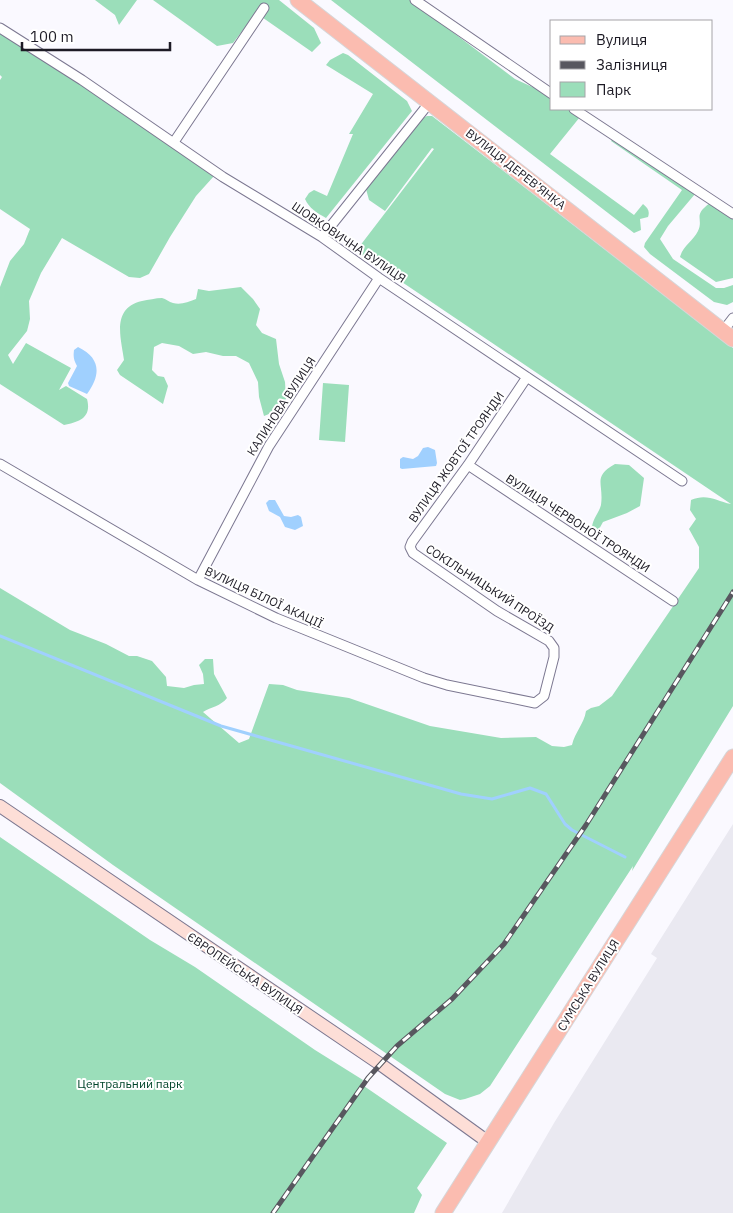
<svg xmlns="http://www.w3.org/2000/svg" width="733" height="1213" viewBox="0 0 733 1213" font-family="'IBM Plex Sans',sans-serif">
  <rect width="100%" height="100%" fill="#faf9ff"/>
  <!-- built -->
  <path fill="#eae9f1" d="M733 824V1213H502L554 1123 657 958 651 954Z"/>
  <!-- green -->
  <path fill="#9bdeba" d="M95 0H137L119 25 115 15Z
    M153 0H279L314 28 321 43 312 52 256 13 233 43 217 46Z
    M331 0H410L515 79 552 96V109H578L584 112 550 154 634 215 643 204C648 208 650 211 648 217L640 219 641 230 634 233Z
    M0 31 56 66 214 176 196 196 170 237 149 274 140 278 129 277 62 238 41 273 29 301 30 319 27 331 8 355 13 364 26 343 71 368 59 390 66 386 87 399C92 418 79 422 64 425L0 384V287L10 261 24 244 30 229 0 209V80L2 77 0 75Z
    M343 53 348 55 407 101 412 111 326 218C317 213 309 208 305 199L309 193 314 190 327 196 353 134H349L373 94 326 65 330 60Z
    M427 116H432L733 348V706L632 871 633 866 490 1086 480 1094 465 1099 460 1100 445 1094 113 865 0 783V588L70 630 106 644 129 656H137L152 661 166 677 167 686 184 688 194 685 204 684 203 674 199 665 205 659H213L214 674 227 698C221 706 211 707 203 712L239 743 249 739 269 684 283 685 297 690 349 698 430 726 501 738 536 737 552 746 564 747 572 745C575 732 584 724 586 711L591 708 599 706 612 696 699 568V547L689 529 696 519 690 510 691 500C707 493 716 501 731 504L356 251 434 149 432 148 385 211 369 200 366 189 420 120Z
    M614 137 693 190 695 194 668 226 660 239 673 259 716 288H724L733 285V302L727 305 714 302 650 254 644 247 645 243 682 190 611 141Z
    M710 203 733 218V278L716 282 680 257C683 246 693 241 698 231 704 218 692 216 710 203Z
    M241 287 253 299 260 309 256 325 262 333 276 339 279 364 285 382 286 399 274 412 264 416 259 397 258 382 249 363 236 356H223L206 352 193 354 179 346 162 343 154 347 152 370 158 376 164 377 168 386 163 404 120 375 117 370 124 360C121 338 111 308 142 301 148 300 156 298 162 298 166 299 169 302 173 303 181 305 188 302 196 299L198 289 209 291Z
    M323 383 349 385 345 442 319 440Z
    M615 464 629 465 644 478 640 506 627 513 603 522 598 531 592 527C593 518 599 513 601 505 604 483 592 477 615 464Z
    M0 837 150 940 195 967 315 1050 363 1080 361 1084 447 1143 417 1188 422 1195 414 1213H0Z"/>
  <!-- water -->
  <path fill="#a0d0fe" d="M78 347C101 358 101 375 87 394L69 386 68 383 77 366C74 360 73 358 74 350Z
    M428 447 435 450 437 463 436 466 402 469 400 468V459L403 457 413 459 418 456 423 448Z
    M269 500H275L284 516 291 517 298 515 301 517 303 526 295 530 285 527 280 517 269 511 266 503Z"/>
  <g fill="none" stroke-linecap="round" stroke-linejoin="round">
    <!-- stream -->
    <path stroke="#a0d0fe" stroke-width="3" d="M0 636 221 726 461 794 492 799 530 788 546 794 565 824 572 830 625 857"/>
    <!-- street casing -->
    <g stroke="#7c7891" stroke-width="11">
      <path id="street" d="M415 0 552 94
        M0 28 82 80 223 177 322 237 379 278 682 481
        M574 109 733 214
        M174 142 264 8
        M322 237 430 102
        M723 331 733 318
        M0 464 198 580 276 618 424 678 447 685 535 703 544 696 554 657V648L549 641 497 611 413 553 410 547 412 542 468 465 527 377
        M468 465 673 601
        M198 580 269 446 379 278"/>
    </g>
    <!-- secondary casing -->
    <g stroke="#7c7891" stroke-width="14">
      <path id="secondary" d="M0 806 380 1064 488 1142"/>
    </g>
    <!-- primary casing -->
    <g stroke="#d6d6d8" stroke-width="17">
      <path id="primary" d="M298 0 733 339
        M443 1213 733 757"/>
    </g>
    <!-- street -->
    <use href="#street" stroke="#fff" stroke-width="9"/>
    <!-- secondary -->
    <use href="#secondary" stroke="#fdded7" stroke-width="12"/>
    <!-- primary -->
    <use href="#primary" stroke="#fbbcb0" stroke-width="15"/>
    <!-- rail casing -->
    <g stroke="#58575f" stroke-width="5">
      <path id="rail" d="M273 1213 368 1078 397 1046 452 999 504 944 586 825 733 592"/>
    </g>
    <!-- rail -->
    <use href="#rail" stroke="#fff" stroke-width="3" stroke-dasharray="9" stroke-linecap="butt"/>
  </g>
  <g text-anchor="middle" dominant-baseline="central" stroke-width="4" stroke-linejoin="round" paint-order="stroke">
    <!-- street labels -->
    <g font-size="12" fill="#1d1b25" stroke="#fff">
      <text transform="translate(516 169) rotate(38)">ВУЛИЦЯ ДЕРЕВ’ЯНКА</text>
      <text transform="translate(349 242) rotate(34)">ШОВКОВИЧНА ВУЛИЦЯ</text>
      <text transform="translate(281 406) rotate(-57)">КАЛИНОВА ВУЛИЦЯ</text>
      <text transform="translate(456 457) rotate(-55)">ВУЛИЦЯ ЖОВТОЇ ТРОЯНДИ</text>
      <text transform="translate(578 523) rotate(33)">ВУЛИЦЯ ЧЕРВОНОЇ ТРОЯНДИ</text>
      <text transform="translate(490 588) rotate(33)">СОКІЛЬНИЦЬКИЙ ПРОЇЗД</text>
      <text transform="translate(264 597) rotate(25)">ВУЛИЦЯ БІЛОЇ АКАЦІЇ</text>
      <text transform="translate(245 973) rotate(34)">ЄВРОПЕЙСЬКА ВУЛИЦЯ</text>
      <text transform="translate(588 985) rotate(-58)">СУМСЬКА ВУЛИЦЯ</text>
    </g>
    <!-- park labels -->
    <g font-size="12" fill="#00452a" stroke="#fff">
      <text x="130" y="1083">Центральний парк</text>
    </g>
  </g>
  <!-- legend -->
  <rect x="550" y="20" width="162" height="90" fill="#ffffff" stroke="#a5a4a8"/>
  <rect x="560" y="36" width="25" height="8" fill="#fbbcb0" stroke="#a5a4a8"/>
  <text x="596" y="45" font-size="15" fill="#1d1b25">Вулиця</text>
  <rect x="560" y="61" width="25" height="8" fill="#58575f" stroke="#a5a4a8"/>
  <text x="596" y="70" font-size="15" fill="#1d1b25">Залізниця</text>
  <rect x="560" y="82" width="25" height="15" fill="#9bdeba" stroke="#a5a4a8"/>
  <text x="596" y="95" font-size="15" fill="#1d1b25">Парк</text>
  <!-- scale -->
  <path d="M22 42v8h148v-8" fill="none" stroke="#1d1b25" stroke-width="2.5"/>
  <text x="30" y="42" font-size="15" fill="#1d1b25" stroke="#ffffff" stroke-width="4" paint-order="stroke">100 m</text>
</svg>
